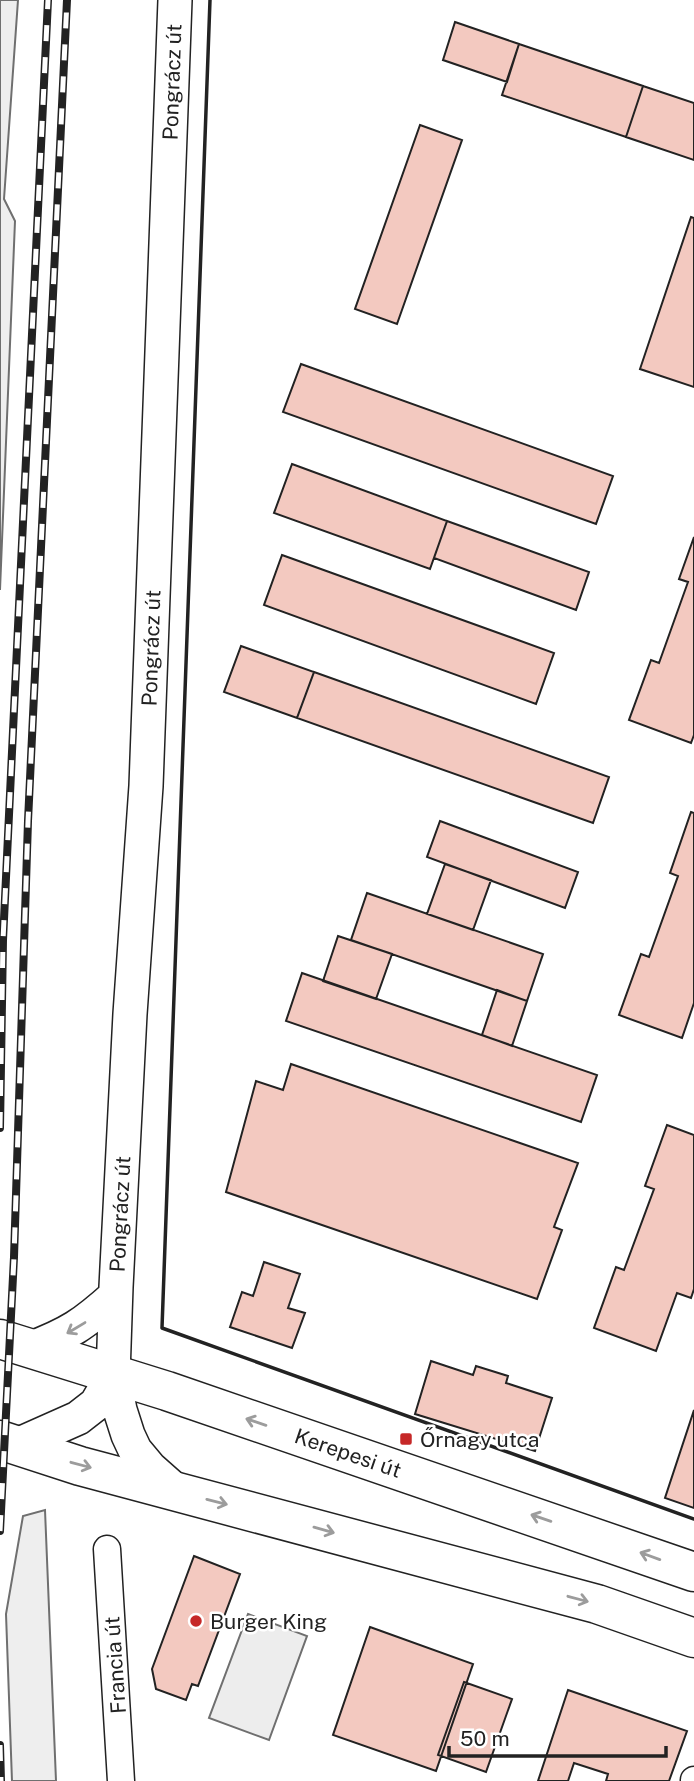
<svg xmlns="http://www.w3.org/2000/svg" width="694" height="1781" viewBox="0 0 694 1781" font-family="'Public Sans',sans-serif">
  <rect width="100%" height="100%" fill="#fff"/>
  <!-- green -->
  <path fill="#eee" stroke="#6f6f6f" stroke-width="2" d="M0 0H18L4 199 15 221 0 590Z
    M45 1510 56 1781H12L6 1614 23 1516Z"/>
  <!-- parking -->
  <path fill="#ededed" stroke="#6f6f6f" stroke-width="2" d="M248 1614 307 1636 269 1740 209 1718Z"/>
  <!-- building -->
  <path fill="#f3c9c0" stroke="#222" stroke-width="2" d="M455 22 519 44 507 82 443 60Z
    M519 44 643 86 626 137 502 95Z
    M643 86 694 103V160L626 137Z
    M420 125 462 140 397 324 355 309Z
    M691 217 694 218V387L640 369Z
    M301 364 613 476 596 524 283 412Z
    M292 464 447 521 430 569 274 513Z
    M447 521 589 572 576 610 434 558Z
    M694 537V735L691 743 629 720 651 660 659 663 688 582 679 579Z
    M282 555 554 653 536 704 264 605Z
    M241 646 314 672 297 718 224 692Z
    M314 672 609 777 593 823 297 718Z
    M691 812 694 813V1003L682 1038 619 1015 641 954 649 957 678 876 670 873Z
    M440 821 578 872 565 908 427 857Z
    M445 864 491 880 473 930 427 914Z
    M367 893 543 954 527 1001 351 940Z
    M338 936 392 954 376 999 323 981Z
    M302 973 597 1075 581 1122 286 1021Z
    M497 990 527 1001 512 1046 482 1035Z
    M291 1064 578 1163 554 1227 562 1230 537 1299 226 1192 256 1081 283 1090Z
    M667 1125 694 1135V1289L691 1298 677 1293 656 1351 594 1328 616 1267 624 1270 654 1189 645 1186Z
    M264 1262 300 1274 288 1308 305 1313 292 1348 230 1327 242 1292 253 1296Z
    M431 1361 473 1375 476 1366 508 1376 506 1383 552 1398 535 1451 415 1414Z
    M694 1410V1508L665 1498Z
    M194 1556 240 1574 198 1686 192 1684 186 1700 156 1689 152 1669Z
    M370 1627 473 1664 436 1771 333 1735Z
    M464 1682 512 1699 486 1772 438 1755Z
    M568 1690 687 1731 669 1781H606L608 1774 574 1763 568 1781H538Z"/>
  <g fill="none" stroke-linecap="round" stroke-linejoin="round">
    <!-- minor casing -->
    <g stroke="#222" stroke-width="29">
      <path id="minor" d="M107 1549 121 1781
        M694 1781V1780"/>
    </g>
    <!-- tertiary casing -->
    <g stroke="#222" stroke-width="36">
      <path id="tertiary" d="M175 0 146 786 130 1014 116 1287 113 1375 120 1410 128 1435 135 1450 150 1468 176 1491
        M29 1349C69 1334 84 1324 115 1296
        M15 1446 78 1418 96 1404 113 1375"/>
    </g>
    <!-- primary casing -->
    <g stroke="#222" stroke-width="41">
      <path id="primary" d="M0 1339 167 1391 694 1572
        M0 1440 80 1466 597 1604 694 1638"/>
    </g>
    <!-- minor -->
    <use href="#minor" stroke="#fff" stroke-width="26"/>
    <!-- tertiary -->
    <use href="#tertiary" stroke="#fff" stroke-width="33"/>
    <!-- primary -->
    <use href="#primary" stroke="#fff" stroke-width="38"/>
    <!-- rail casing -->
    <g stroke="#222" stroke-width="8">
      <path id="rail" d="M0 1128 3 940 48 0
        M0 1531 14 1257 28 821 67 0
        M0 1745 1 1781"/>
    </g>
    <!-- rail -->
    <use href="#rail" stroke="#fff" stroke-width="5" stroke-dasharray="16" stroke-linecap="butt"/>
    <!-- wall -->
    <path stroke="#222" stroke-width="3.5" d="M210 0 162 1328 694 1519"/>
  </g>
  <!-- one-way arrows -->
  <defs><path id="oneway-shaft" d="M-6 0H5M1.5-3L5.5 0L1.5 3" fill="none" stroke-width="1.6" stroke-linecap="round" stroke-linejoin="round" transform="scale(1.75)"/></defs>
  <g stroke="#9c9c9c">
    <use href="#oneway-shaft" transform="translate(76 1328) rotate(149)"/>
    <use href="#oneway-shaft" transform="translate(256 1422) rotate(-161)"/>
    <use href="#oneway-shaft" transform="translate(81 1465) rotate(15)"/>
    <use href="#oneway-shaft" transform="translate(217 1502) rotate(14)"/>
    <use href="#oneway-shaft" transform="translate(541 1518) rotate(-161)"/>
    <use href="#oneway-shaft" transform="translate(324 1530) rotate(16)"/>
    <use href="#oneway-shaft" transform="translate(650 1556) rotate(-160)"/>
    <use href="#oneway-shaft" transform="translate(578 1599) rotate(15)"/>
  </g>
  <!-- markers -->
  <g fill="#c62828" stroke="#fff" stroke-width="2.5">
    <rect x="399" y="1432" width="14" height="14" rx="3.5"/>
    <circle cx="196" cy="1621" r="7"/>
  </g>
  <g text-anchor="middle" dominant-baseline="central" stroke-width="5" stroke-linejoin="round" paint-order="stroke">
    <!-- street labels -->
    <g font-size="21" fill="#222" stroke="#fff">
      <text transform="translate(172 82) rotate(-88)">Pongrácz út</text>
      <text transform="translate(151 648) rotate(-88)">Pongrácz út</text>
      <text transform="translate(120 1214) rotate(-87)">Pongrácz út</text>
      <text transform="translate(348 1453) rotate(19)">Kerepesi út</text>
      <text transform="translate(115 1665) rotate(-94)">Francia út</text>
    </g>
    <!-- poi labels -->
    <g font-size="21" fill="#222" stroke="#fff" text-anchor="start">
      <text x="420" y="1439">Őrnagy utca</text>
      <text x="210" y="1621">Burger King</text>
    </g>
  </g>
  <!-- scale -->
  <path d="M449 1746v10h217v-10" fill="none" stroke="#222222" stroke-width="3.5"/>
  <text x="460" y="1746" font-size="21" fill="#222222" stroke="#ffffff" stroke-width="5" paint-order="stroke">50 m</text>
</svg>
